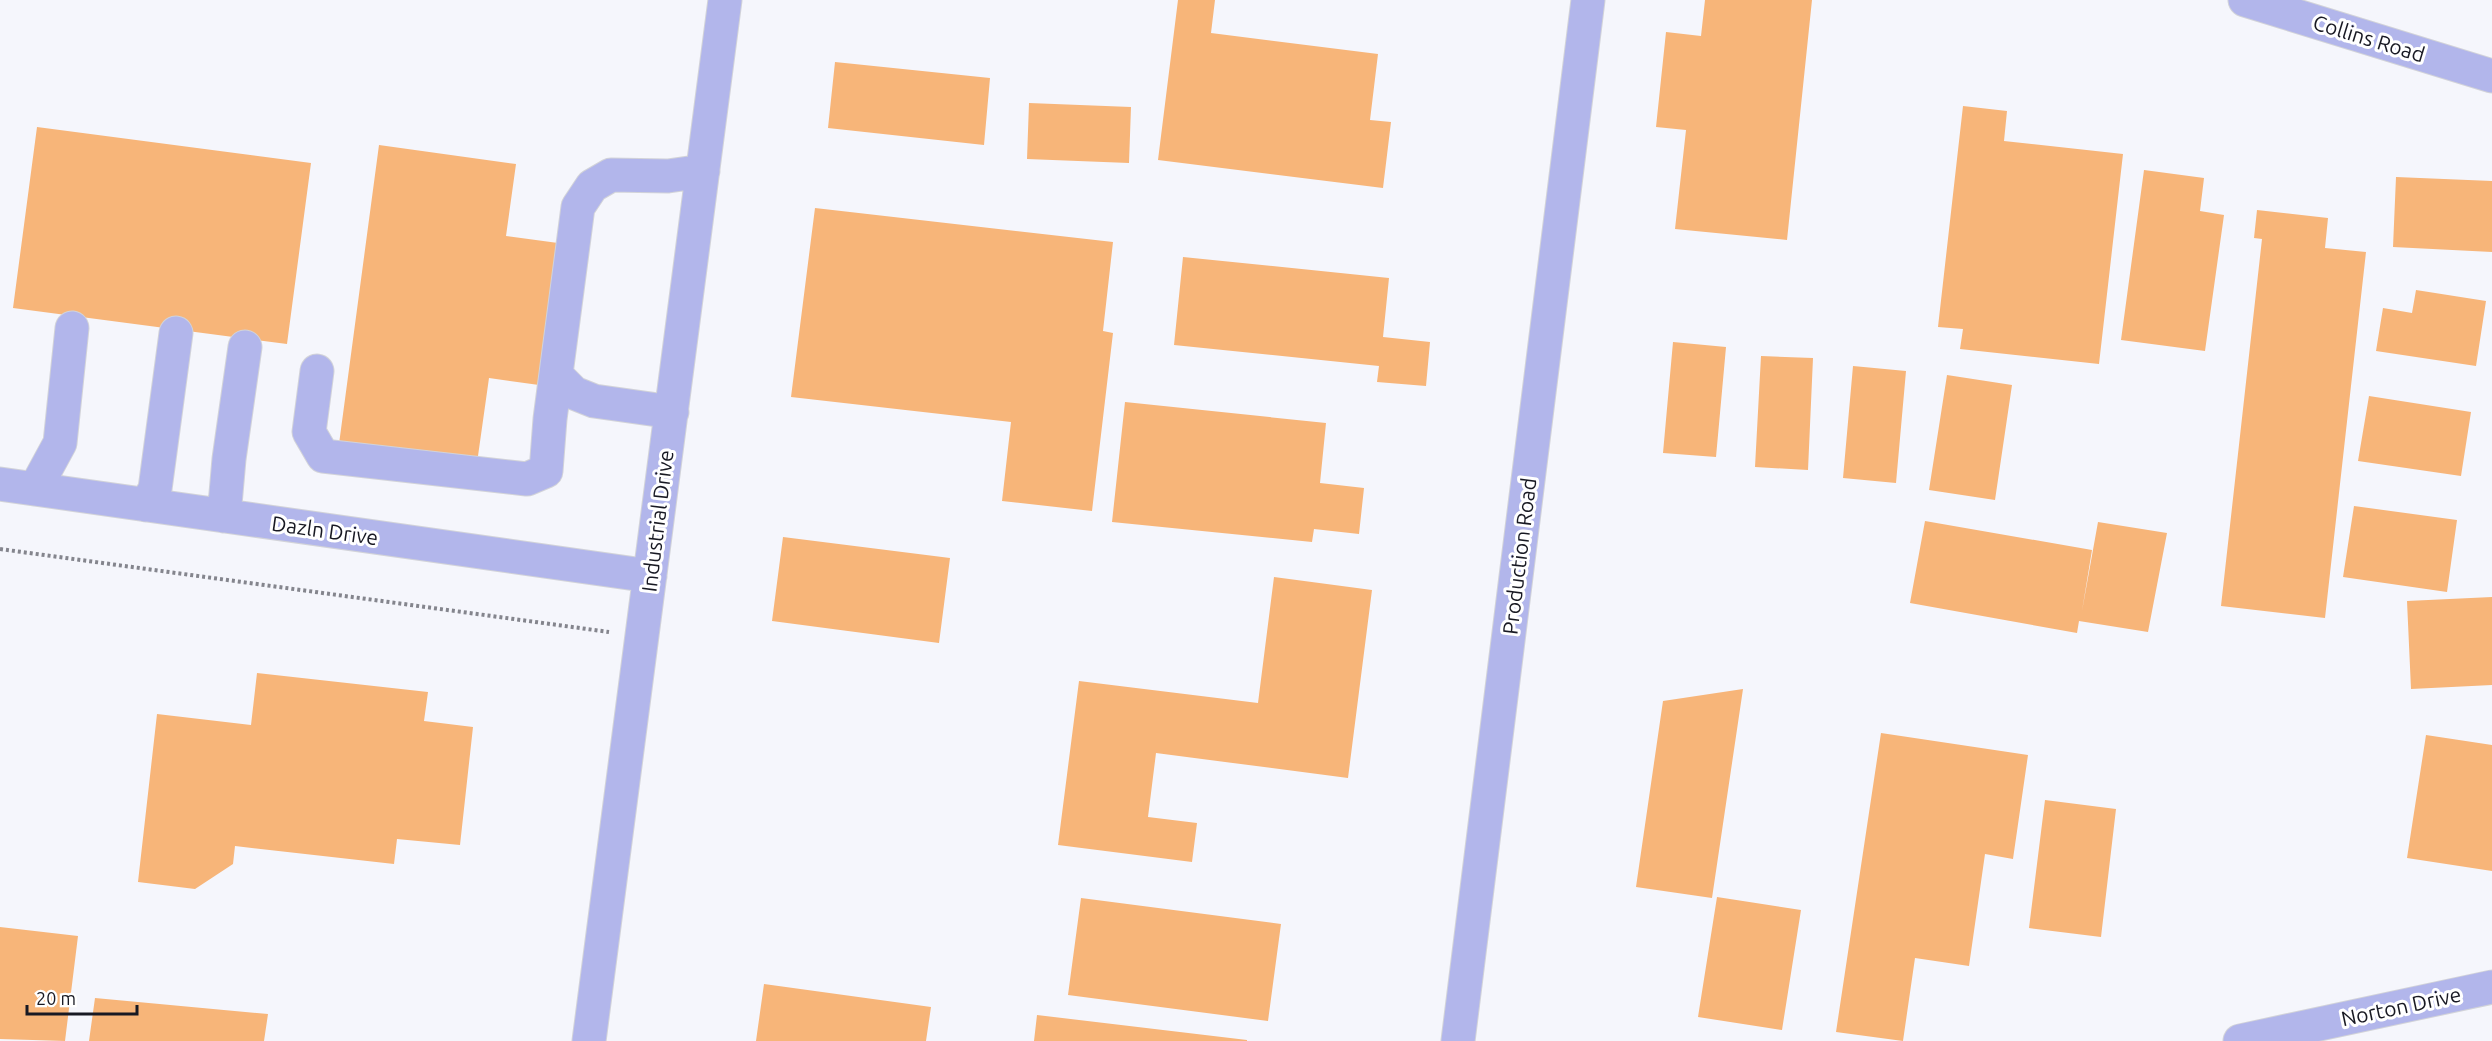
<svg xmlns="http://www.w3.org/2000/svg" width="2492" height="1041" viewBox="0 0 2492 1041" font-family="Ubuntu,sans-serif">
  <rect width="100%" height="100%" fill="#f5f6fc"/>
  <!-- building -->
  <path fill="#f7b579" d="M1178 0H1215L1211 33 1378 54 1370 120 1391 122 1383 188 1158 160Z
    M1705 0H1812L1787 240 1675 229 1686 130 1656 127 1666 32 1701 36Z
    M835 62 990 78 984 145 828 128Z
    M1029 103 1131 107 1129 163 1027 159Z
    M1963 106 2007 111 2004 141 2123 154 2099 364 1960 349 1963 329 1938 327Z
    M37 127 311 163 287 344 13 308Z
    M379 145 516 164 506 236 558 243 539 385 489 378 477 463 339 444Z
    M2144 170 2204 178 2200 211 2224 215 2205 351 2121 340Z
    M2396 177 2492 181V252L2393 247Z
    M815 208 1113 242 1103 331 1113 333 1092 511 1002 501 1011 422 791 397Z
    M2257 210 2328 218 2325 248 2366 252 2325 618 2221 606 2262 239 2254 238Z
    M1183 257 1389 278 1383 337 1430 342 1426 386 1377 382 1379 366 1174 345Z
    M2416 290 2486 301 2476 366 2376 351 2383 308 2412 313Z
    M1673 342 1726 347 1716 457 1663 453Z
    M1761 356 1813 358 1808 470 1755 467Z
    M1853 366 1906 371 1896 483 1843 478Z
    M1947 375 2012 385 1995 500 1929 490Z
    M2369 396 2471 412 2461 476 2358 461Z
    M1125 402 1326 423 1320 483 1364 488 1359 534 1314 529 1312 542 1112 522Z
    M2354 506 2457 520 2447 592 2343 577Z
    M1925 521 2092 550 2082 611 2098 522 2167 533 2148 632 2079 621 2077 633 1910 603Z
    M783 537 950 558 939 643 772 621Z
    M1274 577 1372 590 1348 778 1156 753 1148 817 1197 823 1192 862 1058 845 1079 681 1258 703Z
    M2492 597V685L2411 689 2407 601Z
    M257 673 428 692 424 721 473 727 460 845 397 839 394 864 235 846 233 864 195 889 138 882 157 714 251 725Z
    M1743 689 1712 898 1636 887 1663 701Z
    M1881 733 2028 755 2013 859 1985 854 1969 966 1915 958 1903 1041 1836 1032Z
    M2426 735 2492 745V871L2407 858Z
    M2045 800 2116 809 2101 937 2029 928Z
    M1717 897 1801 910 1782 1030 1698 1017Z
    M1081 898 1281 924 1268 1021 1068 995Z
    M0 927 78 936 65 1041 0 1039Z
    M764 984 931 1007 926 1041H756Z
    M95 998 268 1014 264 1041H89Z
    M1037 1015 1247 1040V1041H1034Z"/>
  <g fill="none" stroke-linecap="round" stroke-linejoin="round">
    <!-- minor casing -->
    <g stroke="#d2d3d9" stroke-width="35">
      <path id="minor" d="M2245 0 2492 76
        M317 371 309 432 323 456 527 479 546 471 550 419 578 207 592 186 611 175 668 176 703 171
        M557 376 574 393 594 401 672 412
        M0 484 650 576
        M35 489 60 443 72 328
        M146 505 155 489 176 333
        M224 516 229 459 245 347
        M589 1041 725 0
        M1458 1041 1588 0
        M2240 1041 2492 987"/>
    </g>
    <!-- path -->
    <path stroke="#84858d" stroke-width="4" stroke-dasharray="3 3" stroke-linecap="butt" d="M0 549 609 632"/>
    <!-- minor -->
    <use href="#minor" stroke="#b2b6eb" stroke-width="33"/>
  </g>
  <g text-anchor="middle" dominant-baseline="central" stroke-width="6" stroke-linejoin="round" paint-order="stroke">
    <!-- street labels -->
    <g font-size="21" fill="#181923" stroke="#fff">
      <text transform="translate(2369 38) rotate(17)">Collins Road</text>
      <text transform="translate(657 521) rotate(-83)">Industrial Drive</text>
      <text transform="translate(325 530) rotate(8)">Dazln Drive</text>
      <text transform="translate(1519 556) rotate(-83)">Production Road</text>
      <text transform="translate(2401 1006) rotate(-12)">Norton Drive</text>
    </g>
  </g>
  <!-- scale -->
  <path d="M27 1005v9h110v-9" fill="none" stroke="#181923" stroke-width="3"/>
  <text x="36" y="1005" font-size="18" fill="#181923" stroke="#ffffff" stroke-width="4.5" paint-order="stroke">20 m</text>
</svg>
